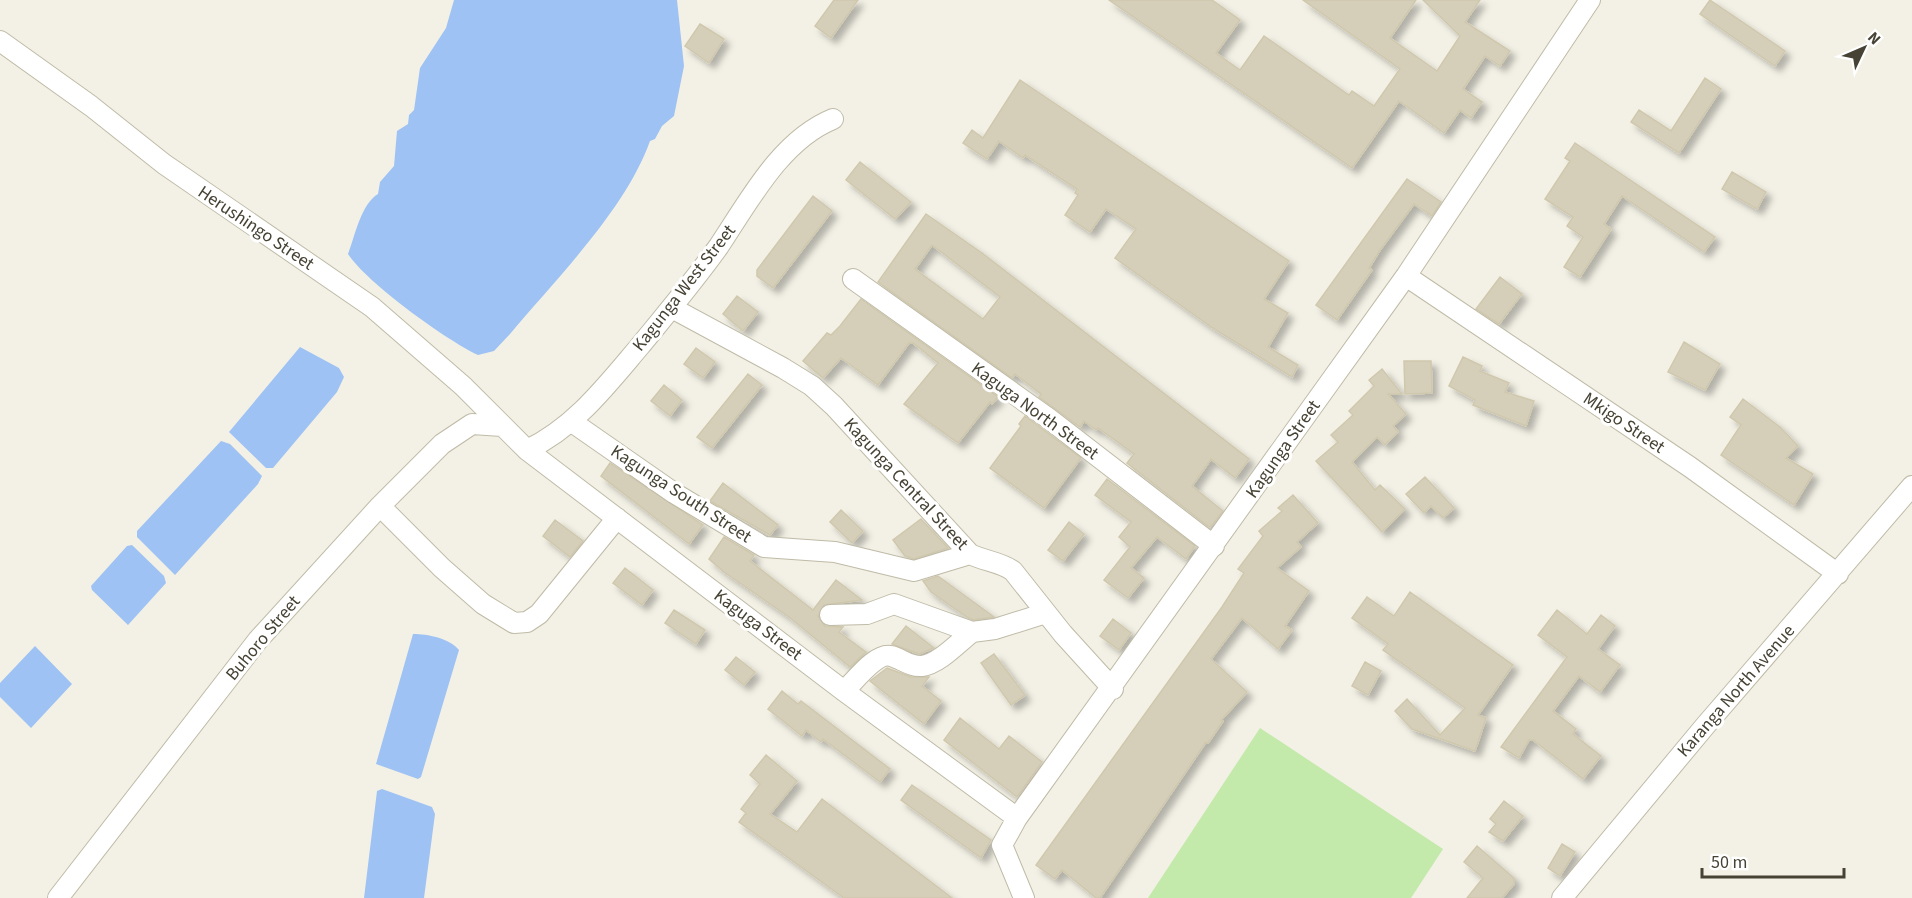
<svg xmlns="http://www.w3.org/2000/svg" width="1912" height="898" viewBox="0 0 1912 898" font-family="'Source Sans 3',sans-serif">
  <defs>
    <filter id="shadow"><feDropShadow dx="5.5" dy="5.5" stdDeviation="3" flood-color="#0004"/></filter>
  </defs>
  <rect width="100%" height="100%" fill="#f3f1e5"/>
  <!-- green -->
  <path fill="#c3e9ab" d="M1260 728 1443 849 1411 898H1148Z"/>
  <!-- water -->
  <path fill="#9ec2f3" d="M454 0H677L684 66 674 116 662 126 655 139 650 141C626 209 556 279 510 334L494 351 478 355C446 340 367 283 348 254 355 236 361 204 378 194L380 182 394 166 397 131 408 124 409 115 414 110 420 68 446 28Z
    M300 347 339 368 344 377 337 392 273 468H266L229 432Z
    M221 441 230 444 262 476 258 484 175 575 137 537V531Z
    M132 545 164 576 166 583 128 625 92 590 91 586 127 546Z
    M413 634C428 634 449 638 459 650L421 777 418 779 376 764Z
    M35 646 72 684 31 728 0 697V683Z
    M382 789 432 807 435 814 424 898H364L377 791Z"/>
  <!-- building -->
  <path fill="#d5cfba" stroke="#d0c8ad" stroke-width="1.5" fill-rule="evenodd" filter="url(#shadow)" d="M834 0H858L831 38 815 26Z
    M1109 0H1212L1240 20 1216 53 1240 70 1264 36 1349 95 1352 91 1374 106 1400 69 1303 0H1416L1390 38 1437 71 1460 36 1423 0H1480L1465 22 1510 51 1500 66 1485 56 1463 89 1482 102 1471 118 1460 110 1444 133 1399 101 1352 168Z
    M1710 0 1785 51 1775 66 1700 14Z
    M700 24 724 39 709 63 685 46Z
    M1705 78 1721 89 1679 153 1631 122 1639 110 1671 131Z
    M1020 80 1289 261 1264 299 1288 313 1268 347 1298 365 1292 377 1211 327 1115 258 1136 229 1106 209 1090 232 1065 215 1078 195 1075 193 1077 189 1025 155 1023 158 999 141 987 159 963 143 972 130 983 138Z
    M1575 143 1715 237 1704 252 1622 196 1604 224 1611 229 1580 277 1564 267 1583 237 1567 226 1573 217 1545 199 1570 161 1565 158Z
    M860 162 911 202 895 219 846 180Z
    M1732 172 1766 192 1757 209 1722 189Z
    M1407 179 1441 202 1432 216 1414 204 1380 250 1369 268 1372 270 1337 320 1316 305Z
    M813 196 832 211 773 288 757 276V270Z
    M926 214 982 253 1249 459 1235 478 1211 459 1192 486 1223 511 1213 524 1209 527 1127 463 1134 454 1098 428 1096 430 1084 421 1080 427 1039 397 1041 394 1015 374 1012 378 878 282ZM932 245 1000 297 983 319 915 269Z
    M1500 277 1522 294 1499 324 1476 309Z
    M737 296 758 312 743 331 723 314Z
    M861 299 998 397 992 404 990 402 958 443 904 404 938 363 913 343H909L878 385 841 358 823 378 803 361 827 333 831 335 840 326Z
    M1684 342 1720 364 1705 390 1668 372Z
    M696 348 715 362 703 378 684 364Z
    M1463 357 1482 366 1480 371 1509 383 1505 392 1534 401 1526 426 1473 405 1475 400 1449 386Z
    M1404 361H1431L1432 393 1405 394Z
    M1382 369 1402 394H1388L1406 414 1393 426 1398 432 1385 445 1377 437 1352 462 1375 490 1380 485 1405 509 1382 532 1316 461 1338 442 1331 435 1353 415 1349 411 1374 386 1369 380Z
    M748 374 762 385 712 448 697 437Z
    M664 385 682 400 670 416 651 401Z
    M1743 399 1780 427 1798 446 1786 458 1813 474 1794 505 1721 455 1741 425 1730 417Z
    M1025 416 1081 458 1044 508 990 468 1021 426 1019 424Z
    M610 463 703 525 689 544 601 476Z
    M1425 477 1454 508 1443 518 1431 506 1424 513 1406 494Z
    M1107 479 1195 546 1186 559 1157 537 1131 568 1144 578 1128 598 1104 580 1130 547 1119 537 1131 522 1095 495Z
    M723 483 778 525 770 535 710 501Z
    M1293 495 1318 523 1297 542 1301 547 1277 568 1309 591 1285 626 1292 630 1278 649 1242 618 1211 659 1247 692 1221 720 1223 721 1208 743 1206 742 1100 898H1096L1062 870 1055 879 1036 865 1222 607 1244 573 1238 569 1263 536 1259 531 1282 511 1278 508Z
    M841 510 863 531 852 543 830 522Z
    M921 519 948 548 914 559 905 556 893 540Z
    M555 520 583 541 570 557 543 536Z
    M1069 522 1084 534 1063 561 1048 550Z
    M724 537 754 555 750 561 813 610 836 580 862 600 824 605 818 616 825 626 843 627 839 632 866 652 850 667 789 617 724 572 709 559Z
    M625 568 653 590 642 605 613 583Z
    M938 576 994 617 973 620 967 617 931 592 923 581Z
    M1410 592 1513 665 1478 715 1486 718 1475 751 1412 729 1395 711 1407 699 1440 735 1465 708 1383 650 1388 644 1352 618 1367 597 1394 616Z
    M674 610 705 630 696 644 665 623Z
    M1557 610 1587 634 1601 615 1615 626 1598 649 1620 665 1600 692 1579 676 1553 711 1576 729 1573 734 1601 756 1583 779 1533 740H1529L1519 758 1501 747 1567 657 1538 635Z
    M1113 619 1131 633 1119 650 1100 636Z
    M906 626 934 648 919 654 892 644Z
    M994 654 1025 695 1011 705 981 663Z
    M736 657 755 672 744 685 725 670Z
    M1365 662 1381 671 1368 695 1352 686Z
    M887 668 911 677H929L922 686 941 701 924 724 870 681Z
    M782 691 798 704 801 701 890 769 880 782 823 739 821 742 806 730 802 736 768 709Z
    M960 718 999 749 1009 736 1042 762 1017 797 944 740Z
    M766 755 797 781 770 814 797 832 822 799 952 898H844L739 822 746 813 741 809 760 784 750 775Z
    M912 785 991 840 981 858 901 800Z
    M1504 801 1523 816 1503 841 1489 832 1496 824 1490 819Z
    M1562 844 1575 852 1560 876 1548 868Z
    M1477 846 1514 878V884L1502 898H1467L1483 878 1464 862Z"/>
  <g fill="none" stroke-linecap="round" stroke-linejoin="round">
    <!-- street casing -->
    <g stroke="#bfbba7" stroke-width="22">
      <path id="street" d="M0 41 91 106 164 164 372 307 463 386 527 450 844 691 1017 818
        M1406 276 1690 467 1838 574
        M853 279 1048 418 1214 546
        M672 308 783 368 812 386 834 406 970 554C984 561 1001 562 1013 571L1063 634 1113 689
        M572 422 674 493 764 547 835 552 914 571 970 554
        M527 450C575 427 606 386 640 346 667 313 694 281 719 246 749 201 781 140 833 119
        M380 506 442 568 483 604 514 623 527 622 539 614 617 518
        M830 615 867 614 894 604 972 632 995 629 1046 613
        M844 691C855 681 876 652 891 656 902 659 910 667 922 666 939 664 959 642 972 632
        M58 898 258 640 380 506 442 444 472 424 502 426
        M1024 898 1002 845 1017 818 1406 276 1590 0
        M1562 898 1705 726 1912 486"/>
    </g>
    <!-- street -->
    <use href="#street" stroke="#fff" stroke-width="20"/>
  </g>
  <g text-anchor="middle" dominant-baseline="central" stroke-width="6" stroke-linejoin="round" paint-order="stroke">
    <!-- street labels -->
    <g font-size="18" fill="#464234" stroke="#fff">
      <text transform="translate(256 228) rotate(34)">Herushingo Street</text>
      <text transform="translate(684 288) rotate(-52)">Kagunga West Street</text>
      <text transform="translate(1035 411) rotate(36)">Kaguga North Street</text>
      <text transform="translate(1624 423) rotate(34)">Mkigo Street</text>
      <text transform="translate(1283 449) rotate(-55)">Kagunga Street</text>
      <text transform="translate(906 484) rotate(47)">Kagunga Central Street</text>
      <text transform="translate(681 494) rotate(33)">Kagunga South Street</text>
      <text transform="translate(758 625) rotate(37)">Kaguga Street</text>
      <text transform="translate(263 638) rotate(-50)">Buhoro Street</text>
      <text transform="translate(1736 691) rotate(-49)">Karanga North Avenue</text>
    </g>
  </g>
  <!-- north arrow -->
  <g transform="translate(1864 48) rotate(46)" stroke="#ffffff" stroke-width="4.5" paint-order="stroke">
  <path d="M0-4.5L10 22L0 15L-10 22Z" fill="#464234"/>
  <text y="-9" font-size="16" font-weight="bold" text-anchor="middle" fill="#464234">N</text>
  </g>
  <!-- scale -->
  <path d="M1702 868v9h142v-9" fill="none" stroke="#464234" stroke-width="3"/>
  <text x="1711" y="868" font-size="18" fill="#464234" stroke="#ffffff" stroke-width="4.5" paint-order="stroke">50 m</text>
</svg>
